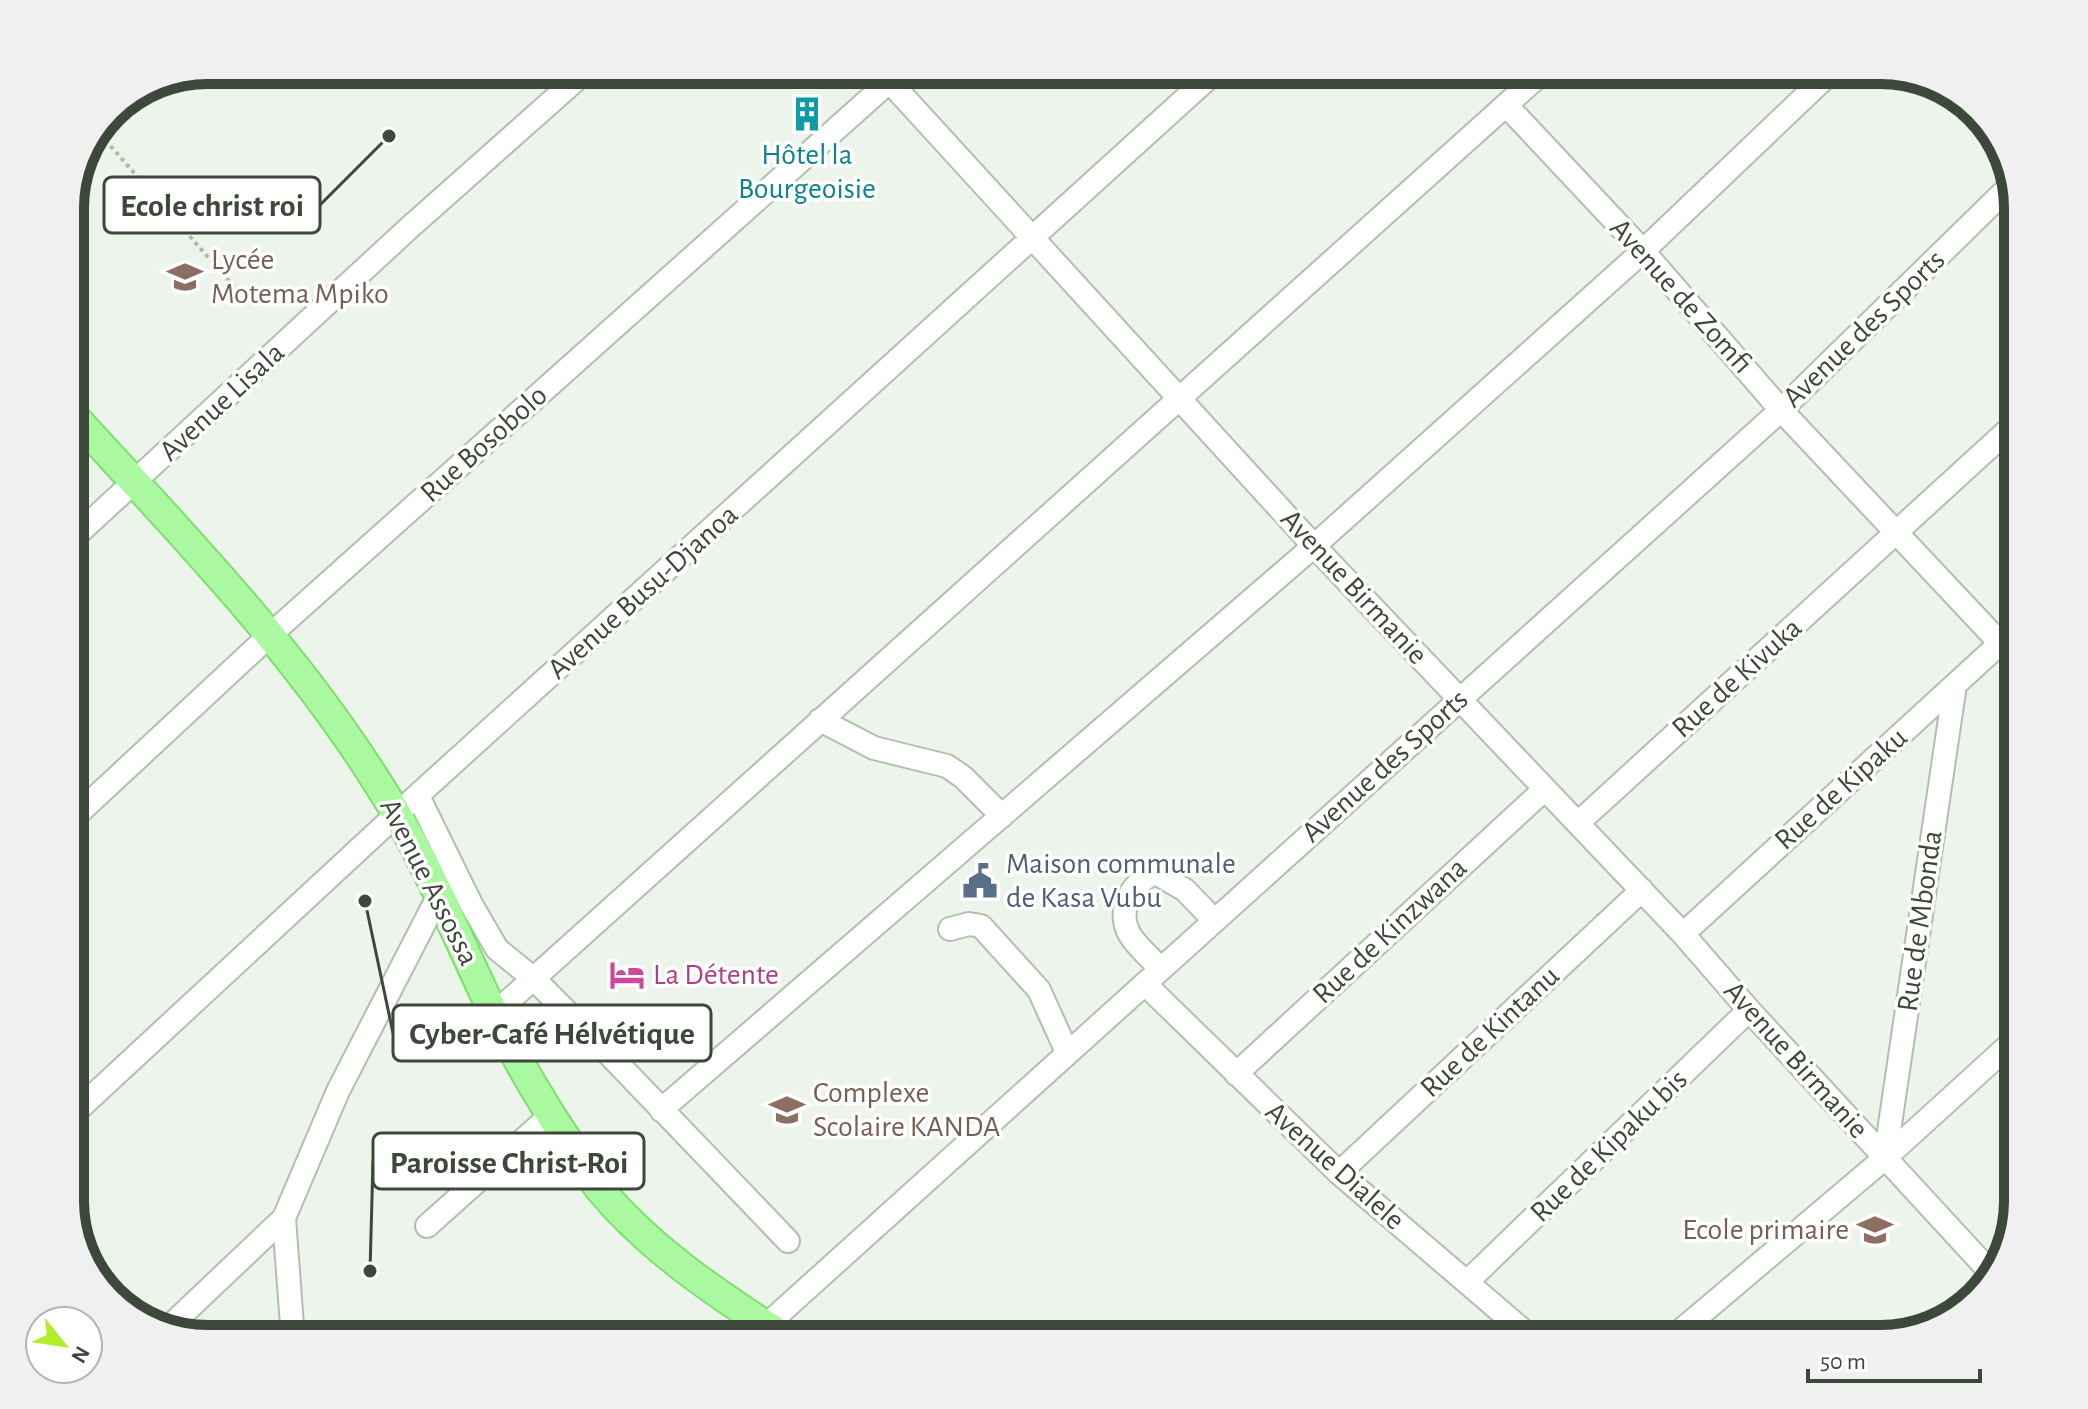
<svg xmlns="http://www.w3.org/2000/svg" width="2088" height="1409" viewBox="0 0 2088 1409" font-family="'Alegreya Sans',sans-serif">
  <rect width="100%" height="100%" fill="#ecf4eb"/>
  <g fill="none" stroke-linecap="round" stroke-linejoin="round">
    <!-- minor casing -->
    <g stroke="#b1c0ae" stroke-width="26">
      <path id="minor" d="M879 70 1314 546 1683 934 1749 1010 1995 1277
        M1507 106 1643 251 1781 410 2018 662
        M70 541 409 228 587 70
        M820 720 874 748 947 766 963 777 1002 816
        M418 796 471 904 497 949 534 979 602 1047 788 1241
        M70 821 270 635 902 70
        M1578 823 2018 421
        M950 929 969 924 981 926 1039 990 1067 1052
        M1683 934 2018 627
        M1161 969C1152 959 1137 947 1130 935 1116 911 1131 881 1156 873L1185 890 1214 920
        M1145 984 1339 1173 1533 1339
        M494 1014 1545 70
        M1236 1074 1545 789
        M661 1110 1314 546 1643 251 1833 70
        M70 1117 397 814 1217 70
        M1885 1158 1955 685
        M1339 1173 1642 890
        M427 1226 550 1116
        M1468 1281 1749 1010
        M169 1327 284 1218
        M293 1339 284 1218 338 1091 440 893
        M751 1339 1781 410 2012 184
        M1671 1339 1885 1158 2018 1037"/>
    </g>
    <!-- major casing -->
    <g stroke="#7fde6f" stroke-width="32">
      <path id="major" d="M70 412C179 531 293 648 379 785 425 857 456 935 493 1012 515 1057 541 1101 569 1143 579 1158 588 1174 599 1188 650 1250 720 1296 787 1339"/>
    </g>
    <!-- path -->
    <path stroke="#a6c1a0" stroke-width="4" stroke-dasharray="4 4" stroke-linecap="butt" d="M100 134 243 297"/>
    <!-- minor -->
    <use href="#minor" stroke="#fff" stroke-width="22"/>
    <!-- major -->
    <use href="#major" stroke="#aaf9a0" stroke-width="28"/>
  </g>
  <!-- icons -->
  <defs>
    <g id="building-bare" transform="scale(2.76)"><path d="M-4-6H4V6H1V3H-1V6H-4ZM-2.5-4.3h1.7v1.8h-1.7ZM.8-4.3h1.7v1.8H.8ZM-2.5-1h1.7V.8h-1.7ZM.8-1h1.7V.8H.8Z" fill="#0f9aa8" stroke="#fff" stroke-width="2.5" paint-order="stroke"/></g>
    <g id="school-bare" transform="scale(2.76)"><path d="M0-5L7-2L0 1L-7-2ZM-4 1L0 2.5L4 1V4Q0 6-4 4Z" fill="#8d6e63" stroke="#fff" stroke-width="2.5" paint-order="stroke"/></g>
    <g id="civic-bare" transform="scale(2.76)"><path d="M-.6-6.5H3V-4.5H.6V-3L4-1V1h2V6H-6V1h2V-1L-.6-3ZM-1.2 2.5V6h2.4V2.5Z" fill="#5c6f8a" stroke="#fff" stroke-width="2.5" paint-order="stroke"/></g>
    <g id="hotel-bare" transform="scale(2.76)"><path d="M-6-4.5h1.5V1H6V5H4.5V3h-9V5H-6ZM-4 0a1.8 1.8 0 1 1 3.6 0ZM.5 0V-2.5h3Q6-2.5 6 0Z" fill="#d1479c" stroke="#fff" stroke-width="2.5" paint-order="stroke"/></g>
  </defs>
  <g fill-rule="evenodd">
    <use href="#building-bare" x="807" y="114"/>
    <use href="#school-bare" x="185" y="277"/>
    <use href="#civic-bare" x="980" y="881"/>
    <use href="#hotel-bare" x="627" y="975"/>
    <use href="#school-bare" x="787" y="1110"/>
    <use href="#school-bare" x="1875" y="1230"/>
  </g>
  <g text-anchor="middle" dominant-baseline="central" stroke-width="7" stroke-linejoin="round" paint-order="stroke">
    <!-- culture labels -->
    <g font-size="30" fill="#0d838f" stroke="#fff">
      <text x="807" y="155">Hôtel la<tspan x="807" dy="34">Bourgeoisie</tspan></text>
    </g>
    <!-- education labels -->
    <g font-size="30" fill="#785e54" stroke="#fff" text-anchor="start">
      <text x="211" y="260">Lycée<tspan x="211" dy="34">Motema Mpiko</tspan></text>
      <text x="813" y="1093">Complexe<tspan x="813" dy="34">Scolaire KANDA</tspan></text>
      <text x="1849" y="1230" text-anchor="end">Ecole primaire</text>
    </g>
    <!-- street labels -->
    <g font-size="30" fill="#3c4839" stroke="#fff">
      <text transform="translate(1681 296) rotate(48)">Avenue de Zomfi</text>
      <text transform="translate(1864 329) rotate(-44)">Avenue des Sports</text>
      <text transform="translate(222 402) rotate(-43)">Avenue Lisala</text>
      <text transform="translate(484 444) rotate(-42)">Rue Bosobolo</text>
      <text transform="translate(1354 587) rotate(47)">Avenue Birmanie</text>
      <text transform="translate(643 592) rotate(-42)">Avenue Busu-Djanoa</text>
      <text transform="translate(1737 678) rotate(-42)">Rue de Kivuka</text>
      <text transform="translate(1385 766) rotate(-42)">Avenue des Sports</text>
      <text transform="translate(1841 789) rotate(-42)">Rue de Kipaku</text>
      <text transform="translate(429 882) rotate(63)">Avenue Assossa</text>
      <text transform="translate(1920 921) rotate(-82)">Rue de Mbonda</text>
      <text transform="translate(1390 931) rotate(-43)">Rue de Kinzwana</text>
      <text transform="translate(1490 1032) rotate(-43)">Rue de Kintanu</text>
      <text transform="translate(1796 1060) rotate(48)">Avenue Birmanie</text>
      <text transform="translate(1609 1146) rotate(-44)">Rue de Kipaku bis</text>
      <text transform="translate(1335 1166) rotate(42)">Avenue Dialele</text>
    </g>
    <!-- service labels -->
    <g font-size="30" fill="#4e5e75" stroke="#fff" text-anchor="start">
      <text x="1006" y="864">Maison communale<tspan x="1006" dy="34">de Kasa Vubu</tspan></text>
    </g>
    <!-- hotel labels -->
    <g font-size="30" fill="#b23c85" stroke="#fff" text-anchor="start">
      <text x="653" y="975">La Détente</text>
    </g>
  </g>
  <!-- crop -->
  <path d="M0 0H2088V1409H0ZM208 84H1880A124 124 0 0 1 2004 208V1201A124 124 0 0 1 1880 1325H208A124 124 0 0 1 84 1201V208A124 124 0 0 1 208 84Z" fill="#eff0ef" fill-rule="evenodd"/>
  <path fill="none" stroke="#3c4839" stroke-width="10" d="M208 84H1880A124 124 0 0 1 2004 208V1201A124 124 0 0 1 1880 1325H208A124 124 0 0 1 84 1201V208A124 124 0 0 1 208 84Z"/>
  <!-- callouts -->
  <path fill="none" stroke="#3c4839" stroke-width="3" d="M389 136L320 205M365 901L393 1033M370 1271L373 1161"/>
  <g fill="#3c4839" stroke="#fff" stroke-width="3">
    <circle cx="389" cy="136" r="8"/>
    <circle cx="365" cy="901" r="8"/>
    <circle cx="370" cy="1271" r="8"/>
  </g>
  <g fill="#fff" stroke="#3c4839" stroke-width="3">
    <rect x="104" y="177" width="216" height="56" rx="8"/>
    <rect x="393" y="1005" width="318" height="56" rx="8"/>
    <rect x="373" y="1133" width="271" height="56" rx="8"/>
  </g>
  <g font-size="32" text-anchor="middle" font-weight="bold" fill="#3c4839">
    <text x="212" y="216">Ecole christ roi</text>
    <text x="552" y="1044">Cyber-Café Hélvétique</text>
    <text x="509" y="1173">Paroisse Christ-Roi</text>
  </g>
  <!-- north arrow -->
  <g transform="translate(64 1345) rotate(120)"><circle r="38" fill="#ffffff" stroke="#b1b6b0" stroke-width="2"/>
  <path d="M0-6L14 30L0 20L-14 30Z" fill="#b0ee28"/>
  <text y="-12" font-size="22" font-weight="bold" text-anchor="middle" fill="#3c4839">N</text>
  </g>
  <!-- scale -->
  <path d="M1808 1369v12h172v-12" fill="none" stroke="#3c4839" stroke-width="4"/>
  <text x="1820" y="1369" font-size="24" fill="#3c4839" stroke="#ffffff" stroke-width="6" paint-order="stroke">50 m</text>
</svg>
